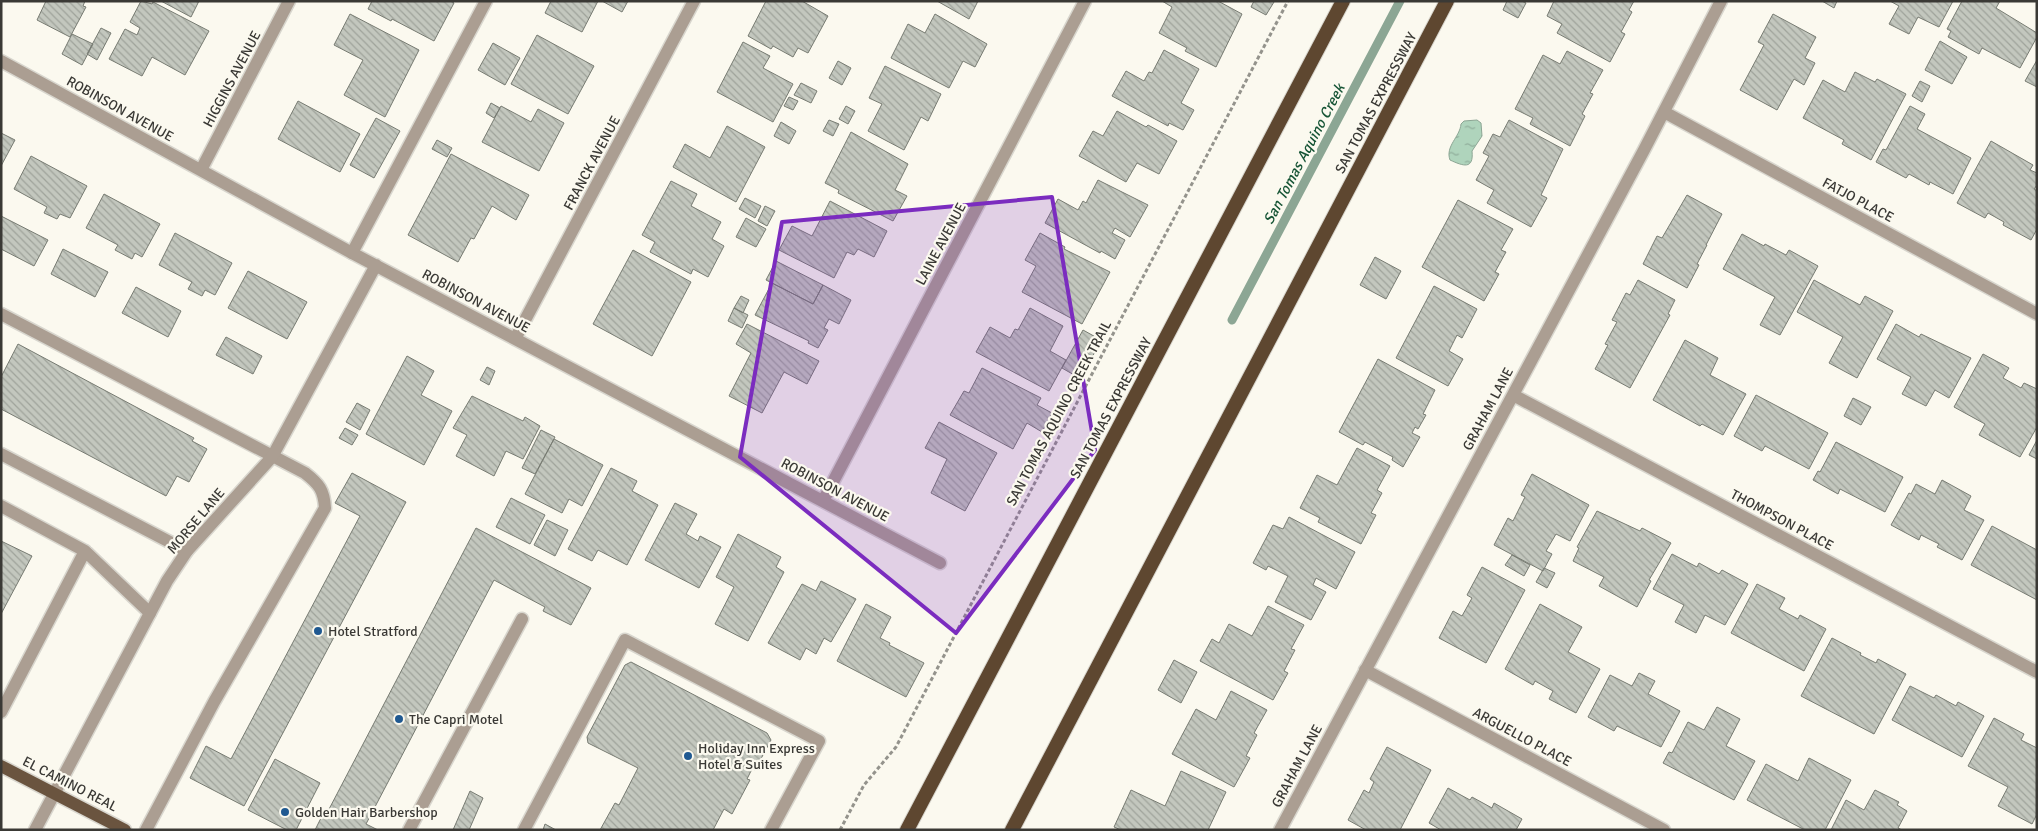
<svg xmlns="http://www.w3.org/2000/svg" width="2038" height="831" viewBox="0 0 2038 831" font-family="Signika,sans-serif">
  <defs>
    <pattern id="water-ripples" width="26" height="14" patternUnits="userSpaceOnUse" patternTransform="scale(1.25)"><rect width="26" height="14" fill="#afd4bc"/><path d="M2 4q2-2 4 0t4 0M15 11q2-2 4 0t4 0" fill="none" stroke="#8fad9a"/></pattern>
    <pattern id="building-back-hatch" width="6" height="6" patternUnits="userSpaceOnUse" patternTransform="scale(1.25)"><rect width="6" height="6" fill="#c3c7be"/><path d="M-1 5l2 2M0 0l6 6M5-1l2 2" fill="none" stroke="#9fa39b"/></pattern>
  </defs>
  <rect width="100%" height="100%" fill="#fbf9ef"/>
  <!-- water -->
  <path fill="url(#water-ripples)" stroke="#8ca694" d="M1477 120 1481 123 1482 136 1472 151C1474 170 1463 166 1450 160 1445 146 1460 137 1461 124L1464 121Z"/>
  <g fill="none" stroke-linecap="round" stroke-linejoin="round">
    <!-- stream -->
    <path stroke="#8ca694" stroke-width="9" d="M1232 320 1400 1"/>
  </g>
  <!-- building -->
  <path fill="url(#building-back-hatch)" stroke="#777b72" d="M46 1H85L83 6 86 7 70 37 37 20Z
    M141 1 152 4 153 2 209 31 185 75 152 57 142 76 109 59 125 29 137 35 140 28 130 22Z
    M161 1H199L191 17Z
    M372 1H451L454 3 434 41 392 19 391 21 368 9Z
    M551 1H598L582 32 545 13Z
    M602 1H628L622 12Z
    M766 1H802L828 16 808 53 798 48 793 57 773 46 771 49 748 36Z
    M937 1H978L969 19Z
    M1162 1H1218L1242 14 1216 67 1185 51 1187 48 1159 33 1172 7Z
    M1254 1H1273L1274 2 1266 15 1251 7Z
    M1507 1H1522L1526 3 1518 18 1503 10Z
    M1554 1H1634L1629 10 1632 12 1621 32 1625 34 1610 62 1557 33 1562 24 1547 16Z
    M1822 1H1837L1834 8Z
    M1890 1H1953L1939 27 1918 17 1909 34 1889 24 1899 6Z
    M1962 1H2000L1996 8 2037 33V37L2020 68 1982 48 1979 54 1948 37 1951 31 1947 29Z
    M350 14 419 50 385 117 344 95 363 60 334 45Z
    M935 14 987 44 975 67 963 61 949 88 891 58 908 24 925 33Z
    M1773 14 1816 37 1805 58 1815 63 1804 85 1794 79 1777 110 1740 90 1764 45 1758 42Z
    M101 28 111 33 97 60 87 54Z
    M72 34 93 44 82 65 62 54Z
    M537 35 594 66 568 114 511 84Z
    M1940 41 1967 57 1952 84 1925 70Z
    M743 42 770 56 763 68 793 84 773 122 717 92Z
    M493 43 520 58 505 85 478 70Z
    M1164 50 1199 69 1181 103 1194 110 1183 130 1169 123 1168 126 1112 96 1126 71 1144 81 1149 72 1152 73Z
    M1567 51 1603 70 1590 93 1593 94 1582 114 1585 116 1570 146 1530 124 1533 118 1515 109 1543 55 1560 64Z
    M2037 60V87L2025 81Z
    M838 61 851 68 842 85 829 78Z
    M885 66 941 94 928 121 921 117 904 150 868 131 882 104 869 98Z
    M1855 72 1875 82 1877 79 1906 94 1871 160 1842 144 1844 140 1803 118 1823 80 1845 92Z
    M1920 81 1930 86 1922 102 1912 96Z
    M801 83 817 91 811 103 794 95Z
    M789 97 798 101 793 110 784 106Z
    M298 101 360 134 340 172 278 139Z
    M491 103 500 108 494 118 486 113Z
    M501 106 531 122 538 109 564 123 539 171 482 142Z
    M846 106 855 111 848 124 839 119Z
    M1910 106 1925 114 1917 129 1971 158 1953 194 1930 182 1929 185 1909 174 1906 178 1876 162 1883 149 1886 150Z
    M1117 111 1146 127 1148 125 1177 141 1159 174 1137 163 1126 182 1079 156 1093 131 1103 136Z
    M376 118 400 131 374 178 350 165Z
    M829 120 839 124 833 136 823 131Z
    M1509 120 1563 149 1541 195 1547 198 1531 227 1487 203 1494 190 1476 180 1489 156 1483 153 1493 134 1500 137Z
    M781 122 796 131 789 144 774 136Z
    M727 126 765 147 736 202 673 167 685 144 710 158Z
    M851 132 908 164 895 190 907 196 893 221 838 193 839 190 825 183Z
    M1 133 15 140 1 166Z
    M437 140 452 148 447 157 432 149Z
    M1991 141 2033 165 2030 170 2037 173V185L2034 189 2037 191V229L2031 240 2003 225 2004 222 1988 213 1985 218 1957 203Z
    M451 154 529 195 516 220 492 206 474 239 471 238 458 262 408 235Z
    M31 156 87 186 70 218 60 214 57 219 44 213 47 207 14 189Z
    M1098 180 1148 205 1130 237 1115 228 1112 233 1125 240 1115 259 1101 251 1100 253 1045 223 1058 199 1078 210 1083 201 1086 203Z
    M671 181 697 194 691 206 721 222 712 239 724 246 708 277 693 269 691 274 650 252 655 242 642 235Z
    M104 194 160 224 142 257 135 253 132 259 115 250 118 245 86 228Z
    M1687 195 1722 214 1706 245H1707L1697 264 1699 265 1687 288 1643 264 1657 236 1662 238Z
    M745 198 761 206 755 218 739 209Z
    M1458 200 1513 229 1501 250 1506 252 1495 272 1499 274 1484 301 1422 267Z
    M830 201 887 231 874 257 858 249 854 255 847 252 834 278 779 250 792 226 812 236Z
    M765 206 775 211 767 226 758 221Z
    M1 216 48 240 34 266 1 249Z
    M746 218 766 229 756 247 736 237Z
    M175 233 232 263 215 295 205 290 202 296 188 289 192 282 159 265Z
    M1040 233 1065 247 1064 249 1110 272 1082 324 1022 292 1036 266 1025 260Z
    M1742 234 1764 246 1765 244 1786 255 1789 250 1818 266 1780 335 1760 325 1775 297 1723 269Z
    M63 249 108 272 95 297 51 274Z
    M633 250 691 282 652 356 593 324Z
    M1375 257 1401 271 1386 299 1360 285Z
    M776 261 823 285 813 304 766 280Z
    M248 271 307 302 287 339 228 308Z
    M1638 280 1675 300 1668 314 1670 315 1630 388 1595 369 1608 345 1605 344 1617 322 1612 320 1626 293 1630 295Z
    M1814 280 1860 305 1865 296 1893 311 1857 378 1829 363 1843 337 1797 312Z
    M772 283 813 304 823 285 851 300 839 324 829 319 824 328 828 330 818 348 808 343 809 341 755 315Z
    M1434 286 1477 309 1462 338 1457 335 1449 351 1463 359 1448 386 1396 358Z
    M136 287 181 311 168 337 122 313Z
    M741 296 749 300 743 313 734 308Z
    M734 308 748 315 742 328 728 321Z
    M1030 308 1063 326 1050 351 1066 360 1049 391 976 352 990 327 1010 338 1015 329 1018 330Z
    M747 324 819 361 807 384 784 372 762 413 729 396 751 353 736 344Z
    M1896 324 1919 337 1921 334 1971 358 1949 398 1935 390 1926 406 1902 394 1911 377 1877 359Z
    M1083 330 1101 340 1081 379 1062 368Z
    M226 337 262 356 253 374 216 355Z
    M1685 340 1718 358 1710 375 1746 394 1723 435 1702 424 1700 426 1653 400Z
    M18 344 194 438 192 441 207 449 189 482 177 476 166 496 1 409V377Z
    M1983 354 2009 368 2003 378 2021 388 2024 383 2037 389V427L2020 457 1979 435 1985 424 1954 407Z
    M407 356 434 371 421 395 452 411 424 465 366 434Z
    M1378 359 1435 390 1423 414 1426 415 1418 429 1415 427 1412 433 1420 437 1403 467 1392 460 1393 457 1365 442 1363 445 1339 432Z
    M487 367 495 371 489 385 480 380Z
    M982 368 1041 398 1037 405 1052 413 1042 432 1027 423 1013 449 950 415 964 391 969 393Z
    M1756 395 1828 433 1809 469 1765 446 1762 451 1734 436Z
    M472 396 523 421 525 417 540 426 523 459 506 451 494 476 456 456 467 435 453 428Z
    M1853 398 1871 407 1861 425 1844 416Z
    M357 403 370 410 360 430 346 422Z
    M939 422 997 453 965 511 931 493 947 459 925 448Z
    M345 428 358 435 352 445 339 438Z
    M541 430 555 437 535 474 522 468Z
    M554 439 603 465 582 506 569 499 562 513 525 494Z
    M2037 440V459L2029 455Z
    M1836 442 1903 477 1885 512 1840 489 1838 494 1813 480 1818 471 1820 472Z
    M1357 448 1390 466 1377 490 1382 493 1371 513 1376 515 1361 544 1318 522 1320 518 1300 508 1317 475 1337 485Z
    M611 468 637 481 632 491 658 505 627 565 598 550 592 561 568 549Z
    M352 473 406 502 244 806 190 778 206 746 231 759 360 516 335 503Z
    M1532 474 1589 505 1570 541 1556 534 1546 551 1552 554 1543 571 1494 545 1508 518 1513 521 1525 497 1521 495Z
    M1942 480 1971 496 1964 510 1984 520 1962 560 1937 547 1939 544 1921 535 1919 540 1891 525 1909 493 1911 494 1916 484 1935 494Z
    M511 498 545 515 530 544 496 527Z
    M675 503 697 514 686 534 698 541 700 536 721 547 699 588 645 560Z
    M1597 511 1640 531 1642 528 1671 543 1649 580 1651 581 1637 607 1599 586 1604 577 1573 561 1579 548 1577 547Z
    M1289 517 1355 552 1336 589 1316 578 1313 585 1326 592 1311 620 1275 602 1288 576 1268 566 1266 570 1253 563 1273 525 1283 529Z
    M547 520 568 530 555 556 534 545Z
    M1992 526 2037 550V600L1971 565Z
    M476 528 591 588 571 625 543 611 545 607 494 580 366 824 378 830H315L324 812 327 813Z
    M738 534 781 557 776 567 784 572 748 641 715 624 734 587 716 577Z
    M1 541 32 556 1 614Z
    M1672 554 1697 567 1699 563 1719 574 1722 570 1748 584 1725 625 1705 615 1696 633 1675 622 1684 605 1653 589Z
    M1512 555 1530 565 1524 576 1505 565Z
    M1482 567 1525 590 1486 663 1439 638 1453 611 1462 616 1472 598 1467 595Z
    M1544 568 1555 573 1547 588 1536 582Z
    M821 581 856 599 831 642 824 638 816 654 806 648 800 660 768 643 802 584 816 591Z
    M1757 584 1785 598 1779 609 1798 619 1800 615 1826 629 1804 671 1731 633Z
    M866 604 891 617 880 638 890 643 889 645 924 663 906 697 837 661Z
    M1540 604 1582 627 1568 652 1600 669 1576 713 1549 699 1553 691 1535 681 1533 685 1505 669Z
    M1268 606 1304 625 1291 649 1295 650 1284 671 1288 673 1273 700 1200 661 1212 639 1219 643 1229 624 1252 636Z
    M1832 638 1861 653 1860 655 1876 663 1878 659 1906 674 1874 734 1801 696Z
    M1174 660 1197 672 1181 703 1158 690Z
    M631 662 767 733 771 740 755 770 752 769 747 779 750 780 732 814 724 809 713 830H600L615 803 619 805 638 768 588 743 587 737 625 665Z
    M1639 673 1655 681 1648 694 1680 711 1661 747 1617 726 1614 731 1588 717 1610 675 1632 686Z
    M1910 686 1934 698 1936 695 1956 706 1958 702 1984 716 1962 757 1892 720Z
    M1231 691 1267 710 1254 733 1257 735 1246 756 1250 758 1234 787 1172 754 1196 709 1216 720Z
    M1717 707 1740 719 1726 746 1755 761 1734 800 1663 763 1669 752 1672 753 1688 722 1704 730Z
    M1994 718 2024 734 2021 740 2037 748V814L2032 824 1998 806 2008 787 1968 766Z
    M1387 747 1431 770 1400 830H1366L1348 820 1364 790 1369 793 1374 782 1370 779Z
    M1809 758 1851 780 1825 830H1805L1747 800 1766 764 1798 781Z
    M275 759 320 783 296 830H287L248 810Z
    M1181 771 1226 792 1208 830H1121L1114 827 1131 790 1165 806Z
    M1448 788 1470 800 1472 797 1492 808 1494 803 1522 819 1516 830H1441L1429 823Z
    M1875 790 1899 802 1897 805 1907 811 1898 828 1902 830H1831L1846 800 1864 810Z
    M470 791 483 798 469 830H453Z
    M545 824 556 830H543Z"/>
  <g fill="none" stroke-linecap="round" stroke-linejoin="round">
    <!-- service casing -->
    <g stroke="#d8d6ce" stroke-width="15">
      <path id="service" d="M352 253 486 1
        M1 314 305 473C319 484 324 490 325 508L214 702 146 830
        M1 454 187 551
        M1 506 85 551 150 613
        M1 712 85 551
        M409 830 522 619
        M524 830 625 640 819 741 771 830"/>
    </g>
    <!-- minor casing -->
    <g stroke="#d8d6ce" stroke-width="15">
      <path id="minor" d="M1 61 352 253 940 563
        M1664 112 2037 314
        M201 170 289 1
        M515 339 694 1
        M1513 395 2037 672
        M823 501 1085 1
        M1365 670 1664 830
        M35 830 167 581 187 551 272 457 376 265
        M1280 830 1644 150 1721 1"/>
    </g>
    <!-- primary casing -->
    <g stroke="#d8d6ce" stroke-width="15">
      <path id="primary" d="M1 766 125 830"/>
    </g>
    <!-- trunk casing -->
    <g stroke="#d8d6ce" stroke-width="16">
      <path id="trunk" d="M907 830 1343 1
        M1012 830 1447 1"/>
    </g>
    <!-- path -->
    <path stroke="#94938c" stroke-width="3" stroke-dasharray="4 2.5" stroke-linecap="butt" d="M840 830 864 785 896 747 1288 1"/>
    <!-- service -->
    <use href="#service" stroke="#ab9e92" stroke-width="12"/>
    <!-- minor -->
    <use href="#minor" stroke="#ab9e92" stroke-width="12"/>
    <!-- primary -->
    <use href="#primary" stroke="#6a543f" stroke-width="12"/>
    <!-- trunk -->
    <use href="#trunk" stroke="#5e4730" stroke-width="14"/>
  </g>
  <!-- marked area -->
  <path fill="#7b2cbf" fill-opacity="0.2" stroke="#7b2cbf" stroke-width="4" stroke-linejoin="round" d="M1052 197 1095 450 956 633 740 457 782 222Z"/>
  <!-- markers -->
  <g fill="#205991" stroke="#fbf9ef" stroke-width="2">
    <circle cx="318" cy="631" r="5"/>
    <circle cx="399" cy="719" r="5"/>
    <circle cx="688" cy="756" r="5"/>
    <circle cx="285" cy="812" r="5"/>
  </g>
  <g text-anchor="middle" dominant-baseline="central" stroke-width="4.5" stroke-linejoin="round" paint-order="stroke">
    <!-- street labels -->
    <g font-size="14" fill="#3a3935" stroke="#fbf9ef">
      <text transform="translate(232 79) rotate(-62)">HIGGINS AVENUE</text>
      <text transform="translate(1376 103) rotate(-62)">SAN TOMAS EXPRESSWAY</text>
      <text transform="translate(120 109) rotate(29)">ROBINSON AVENUE</text>
      <text transform="translate(592 163) rotate(-62)">FRANCK AVENUE</text>
      <text transform="translate(1858 200) rotate(28)">FATJO PLACE</text>
      <text transform="translate(941 244) rotate(-62)">LAINE AVENUE</text>
      <text transform="translate(476 301) rotate(28)">ROBINSON AVENUE</text>
      <text transform="translate(1111 408) rotate(-62)">SAN TOMAS EXPRESSWAY</text>
      <text transform="translate(1488 409) rotate(-62)">GRAHAM LANE</text>
      <text transform="translate(1059 413) rotate(-62)">SAN TOMAS AQUINO CREEK TRAIL</text>
      <text transform="translate(835 490) rotate(28)">ROBINSON AVENUE</text>
      <text transform="translate(1782 520) rotate(28)">THOMPSON PLACE</text>
      <text transform="translate(196 521) rotate(-50)">MORSE LANE</text>
      <text transform="translate(1522 737) rotate(28)">ARGUELLO PLACE</text>
      <text transform="translate(1297 766) rotate(-62)">GRAHAM LANE</text>
      <text transform="translate(70 784) rotate(27)">EL CAMINO REAL</text>
    </g>
    <!-- poi labels -->
    <g font-size="14" fill="#3a3935" stroke="#fbf9ef" text-anchor="start">
      <text x="328" y="631">Hotel Stratford</text>
      <text x="409" y="719">The Capri Motel</text>
      <text x="698" y="748">Holiday Inn Express<tspan x="698" dy="16">Hotel &amp; Suites</tspan></text>
      <text x="295" y="812">Golden Hair Barbershop</text>
    </g>
    <!-- water labels -->
    <g font-size="15" font-style="italic" fill="#165435" stroke="#fbf9ef">
      <text transform="translate(1304 154) rotate(-62)">San Tomas Aquino Creek</text>
    </g>
  </g>
  <!-- border -->
  <rect width="2038" height="831" fill="none" stroke="#3a3935" stroke-width="5"/>
</svg>
